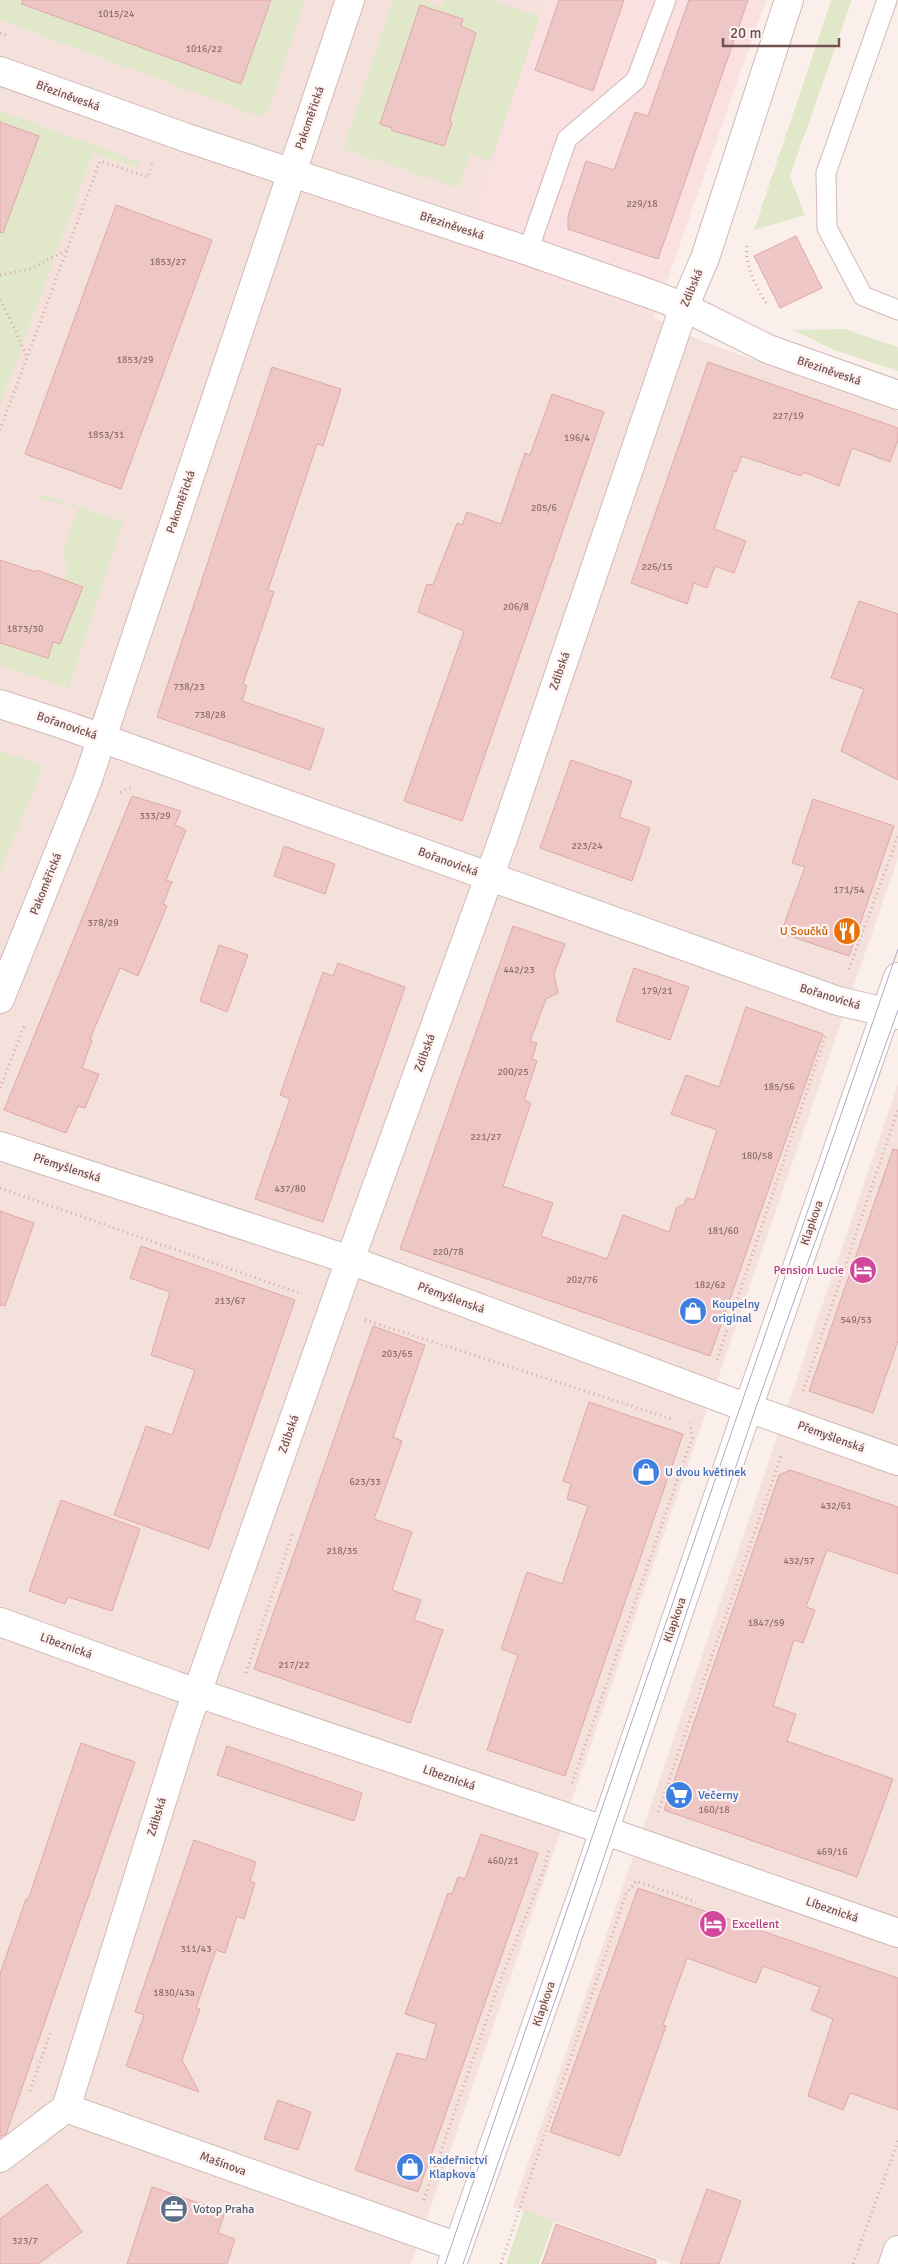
<svg xmlns="http://www.w3.org/2000/svg" width="898" height="2264" viewBox="0 0 898 2264" font-family="Signika,sans-serif">
  <rect width="100%" height="100%" fill="#fbefeb"/>
  <!-- residential -->
  <path fill="#f4e1dc" d="M0 0H546L540 17 637 309 699 340 898 411V858L411 2264H0Z
    M898 1084V2264H673L513 2207Z"/>
  <!-- commercial -->
  <path fill="#fae0e1" d="M546 0H766L654 318 637 309 461 251 509 105Z"/>
  <!-- green -->
  <path fill="#e1e8ca" d="M0 0H39L36 9 241 84 271 0H305L268 112 258 116 0 20Z
    M393 0H422L441 7 444 0H489L540 17 491 161 470 154 459 188 343 149Z
    M831 0H852L790 176 805 215 754 230Z
    M0 111 140 162 137 168 93 153 0 406V230L4 231 39 137 0 122Z
    M845 329 898 347V371L834 350 793 330Z
    M40 494 123 521 69 688 0 665V635L7 645 48 658 53 642 60 643 83 588 63 580 68 567 62 557 78 508 39 498Z
    M0 751 43 766 0 872Z
    M524 2210 554 2221 539 2264H506Z"/>
  <!-- building -->
  <path fill="#eec6c5" stroke="#dfa8a6" d="M22 0H271L241 84 22 4Z
    M559 0H624L593 91 535 70Z
    M689 0H748L658 259 568 229V216L586 161 614 170 635 112 648 116Z
    M420 5 463 19 461 26 476 33 450 120 452 123 444 146 391 130 392 128 380 124Z
    M0 122 39 136 3 233 0 232Z
    M116 205 212 240 121 489 25 454Z
    M796 236 822 288 780 308 754 256Z
    M708 362 898 428V440L890 462 852 448 839 486 803 472 801 476 742 456 736 472 734 471 714 529 746 541 734 573 715 566 707 588 694 583 687 604 631 583Z
    M272 367 341 389 323 446 317 444 268 590 274 592 243 684 247 686 242 701 324 729 310 770 157 717Z
    M552 394 604 412 462 821 404 801 464 631 418 612 427 584 433 585 457 523 462 525 467 512 501 524 525 453 530 455Z
    M0 560 36 572 37 570 83 587 60 644 53 642 48 658 0 643Z
    M859 601 898 614V780L841 751 864 689 831 678Z
    M571 760 632 781 619 817 650 828 632 881 540 848Z
    M132 796 181 811 175 825 186 830 166 880 172 882 163 904 167 906 138 976 120 968 90 1039 92 1040 82 1068 99 1074 85 1108 78 1106 66 1133 4 1110Z
    M813 799 894 826 849 956 781 933 805 867 792 863Z
    M284 846 335 864 325 894 274 876Z
    M513 926 565 944 554 974 558 993 546 999 530 1041 537 1043 532 1059 537 1061 524 1100 531 1103 503 1186 553 1203 541 1236 607 1259 623 1215 669 1232 677 1207 683 1205 687 1198 694 1200 717 1130 671 1114 686 1075 719 1087 746 1007 823 1034 710 1356 400 1249Z
    M219 945 248 955 227 1012 200 1001Z
    M338 963 405 987 323 1222 255 1199 290 1099 280 1095 323 972 333 976Z
    M634 968 689 987 670 1040 616 1021Z
    M893 1149 898 1150V1341L873 1413 809 1391Z
    M0 1211 34 1223 5 1306 0 1305Z
    M141 1246 295 1300 209 1549 114 1515 146 1426 172 1435 195 1370 151 1355 170 1292 130 1278Z
    M373 1326 425 1345 393 1437 402 1441 374 1519 412 1532 392 1590 421 1600 414 1620 443 1630 410 1723 254 1669Z
    M589 1402 683 1434 565 1776 487 1750 518 1655 501 1649 527 1572 562 1584 588 1506 567 1499 571 1484 563 1481Z
    M790 1470 898 1507V1574L827 1550 806 1607 815 1610 803 1643 794 1640 773 1706 796 1714 787 1741 893 1779 857 1877 664 1810 779 1475Z
    M61 1500 140 1529 112 1611 68 1597 65 1604 29 1591Z
    M81 1743 135 1762 6 2134 0 2137V1974L26 1899 28 1900Z
    M227 1746 362 1793 354 1821 217 1775Z
    M481 1834 538 1853 418 2192 355 2170 397 2053 426 2060 436 2024 405 2014 448 1893 452 1894 458 1877 465 1879Z
    M194 1840 256 1862 250 1881 255 1883 244 1919 237 1916 225 1953 216 1950 196 2008 200 2009 182 2060 199 2092 126 2066 144 2015 135 2012Z
    M638 1888 898 1978V2110L850 2093 843 2110 808 2096 833 2019 811 2010 820 1987 763 1966 756 1983 687 1958 663 2025 666 2026 620 2156 550 2132Z
    M278 2100 311 2112 298 2150 264 2139Z
    M47 2184 82 2232 38 2264H0V2219Z
    M152 2187 225 2212 218 2233 235 2239 227 2264H127Z
    M707 2189 741 2201 719 2264H680Z
    M556 2224 656 2260V2264H542Z"/>
  <g fill="none" stroke-linecap="round" stroke-linejoin="round">
    <!-- service casing -->
    <g stroke="#d1b9b6" stroke-width="21">
      <path id="service" d="M887 0 826 173 827 228 863 296 898 310
        M528 251 567 139 636 80 666 0"/>
    </g>
    <!-- minor casing -->
    <g stroke="#d1b9b6" stroke-width="30">
      <path id="minor" d="M0 71 187 138 528 251 656 296 684 307 768 349 898 395
        M0 704 59 723 838 1001 898 1015
        M0 999 87 782 350 0
        M0 1146 350 1260 748 1408 898 1461
        M0 1622 174 1685 560 1815 898 1933
        M66 2108 186 1724 350 1260 504 836 684 307 705 258 789 0
        M66 2108 458 2247
        M0 2158 66 2108
        M893 2264 898 2250"/>
    </g>
    <!-- tertiary casing -->
    <g stroke="#d1b9b6" stroke-width="30">
      <path id="tertiary" d="M452 2264 587 1881 748 1408 898 977"/>
    </g>
    <!-- path -->
    <path stroke="#d3a9a7" stroke-width="3" stroke-dasharray="1 4" stroke-linecap="butt" d="M0 33 7 36
      M747 246C745 267 756 286 766 303
      M0 275 30 269 67 250
      M0 300 16 331 27 358
      M0 430 100 161 148 177 153 161
      M120 792 133 787
      M849 969 898 836
      M0 1088 25 1024
      M0 1188 302 1294
      M365 1320 672 1419
      M717 1360 826 1034
      M803 1391 898 1109
      M246 1673 293 1532
      M572 1783 692 1438 690 1423
      M658 1812 781 1456
      M30 2091 51 2031
      M424 2200 499 1984 545 1867 549 1848
      M501 2264 626 1894 636 1881 696 1902
      M853 2264 898 2141"/>
    <!-- service -->
    <use href="#service" stroke="#fff" stroke-width="19"/>
    <!-- minor -->
    <use href="#minor" stroke="#fff" stroke-width="28"/>
    <!-- tertiary -->
    <use href="#tertiary" stroke="#fff" stroke-width="28"/>
    <!-- tram -->
    <path stroke="#aea9c5" stroke-width="1" d="M445 2264 898 949
      M463 2264 575 1943 755 1410 898 1010"/>
  </g>
  <!-- icons -->
  <defs>
    <g id="restaurant-disc" transform="scale(1.4375)"><circle r="9.5" fill="#e8710a" stroke="#fef4f1"/><path d="M-5-6h1v4h1v-4h1v4h1v-4h1v5L-1.5 .5V6h-2V.5L-5-1ZM5-6V6H3V1.5H1.5Q1.5-4 5-6Z" fill="#fff"/></g>
    <g id="hotel-disc" transform="scale(1.4375)"><circle r="9.5" fill="#d1479c" stroke="#fef4f1"/><path d="M-6-4.5h1.5V1H6V5H4.5V3h-9V5H-6ZM-4 0a1.8 1.8 0 1 1 3.6 0ZM.5 0V-2.5h3Q6-2.5 6 0Z" fill="#fff"/></g>
    <g id="shop-disc" transform="scale(1.4375)"><circle r="9.5" fill="#3f7fe0" stroke="#fef4f1"/><path d="M-5-2.5h2.3a2.7 3.5 0 0 1 5.4 0H5L5.5 6h-11ZM-1.5-2.5h3a1.5 2.3 0 0 0-3 0Z" fill="#fff"/></g>
    <g id="supermarket-disc" transform="scale(1.4375)"><circle r="9.5" fill="#3f7fe0" stroke="#fef4f1"/><path d="M-6-5.5h2.5l.6 2H6L4.5 2H-2.5L-4.4-4H-6ZM-1.5 3.2a1.3 1.3 0 1 0 .1 0ZM3 3.2a1.3 1.3 0 1 0 .1 0Z" fill="#fff"/></g>
    <g id="office-disc" transform="scale(1.4375)"><circle r="9.5" fill="#5c6f8a" stroke="#fef4f1"/><path d="M-6-3h4V-5.5h4V-3h4V5H-6ZM-1-4.5V-3h2v-1.5ZM-6 0V1H6V0Z" fill="#fff"/></g>
  </defs>
  <g fill-rule="evenodd">
    <use href="#restaurant-disc" x="847" y="931"/>
    <use href="#hotel-disc" x="863" y="1270"/>
    <use href="#shop-disc" x="693" y="1311"/>
    <use href="#shop-disc" x="646" y="1472"/>
    <use href="#supermarket-disc" x="679" y="1795"/>
    <use href="#hotel-disc" x="713" y="1924"/>
    <use href="#shop-disc" x="410" y="2167"/>
    <use href="#office-disc" x="174" y="2209"/>
  </g>
  <g text-anchor="middle" dominant-baseline="central" stroke-width="4.5" stroke-linejoin="round" paint-order="stroke">
    <!-- number labels -->
    <g font-size="10" fill="#926e6d">
      <text x="116" y="14">1015/24</text>
      <text x="204" y="49">1016/22</text>
      <text x="642" y="204">229/18</text>
      <text x="168" y="262">1853/27</text>
      <text x="135" y="360">1853/29</text>
      <text x="788" y="416">227/19</text>
      <text x="106" y="435">1853/31</text>
      <text x="577" y="438">196/4</text>
      <text x="544" y="508">205/6</text>
      <text x="657" y="567">226/15</text>
      <text x="516" y="607">206/8</text>
      <text x="25" y="629">1873/30</text>
      <text x="189" y="687">738/23</text>
      <text x="210" y="715">738/28</text>
      <text x="155" y="816">333/29</text>
      <text x="587" y="846">223/24</text>
      <text x="849" y="890">171/54</text>
      <text x="103" y="923">378/29</text>
      <text x="519" y="970">442/23</text>
      <text x="657" y="991">179/21</text>
      <text x="513" y="1072">200/25</text>
      <text x="779" y="1087">185/56</text>
      <text x="486" y="1137">221/27</text>
      <text x="757" y="1156">180/58</text>
      <text x="290" y="1189">437/80</text>
      <text x="723" y="1231">181/60</text>
      <text x="448" y="1252">220/78</text>
      <text x="582" y="1280">202/76</text>
      <text x="710" y="1285">182/62</text>
      <text x="230" y="1301">213/67</text>
      <text x="856" y="1320">549/53</text>
      <text x="397" y="1354">203/65</text>
      <text x="365" y="1482">623/33</text>
      <text x="836" y="1506">432/61</text>
      <text x="342" y="1551">218/35</text>
      <text x="799" y="1561">432/57</text>
      <text x="766" y="1623">1847/59</text>
      <text x="294" y="1665">217/22</text>
      <text x="714" y="1810">160/18</text>
      <text x="832" y="1852">469/16</text>
      <text x="503" y="1861">460/21</text>
      <text x="196" y="1949">311/43</text>
      <text x="174" y="1993">1830/43a</text>
      <text x="25" y="2241">323/7</text>
    </g>
    <!-- street labels -->
    <g font-size="12" fill="#745050" stroke="#fef4f1">
      <text transform="translate(68 96) rotate(20)">Březiněveská</text>
      <text transform="translate(310 118) rotate(-71)">Pakoměřická</text>
      <text transform="translate(452 226) rotate(18)">Březiněveská</text>
      <text transform="translate(692 288) rotate(-67)">Zdibská</text>
      <text transform="translate(829 371) rotate(19)">Březiněveská</text>
      <text transform="translate(181 502) rotate(-71)">Pakoměřická</text>
      <text transform="translate(560 671) rotate(-71)">Zdibská</text>
      <text transform="translate(67 726) rotate(19)">Bořanovická</text>
      <text transform="translate(448 862) rotate(20)">Bořanovická</text>
      <text transform="translate(46 884) rotate(-68)">Pakoměřická</text>
      <text transform="translate(830 997) rotate(17)">Bořanovická</text>
      <text transform="translate(425 1053) rotate(-70)">Zdibská</text>
      <text transform="translate(67 1168) rotate(18)">Přemyšlenská</text>
      <text transform="translate(812 1223) rotate(-71)">Klapkova</text>
      <text transform="translate(451 1298) rotate(20)">Přemyšlenská</text>
      <text transform="translate(289 1434) rotate(-71)">Zdibská</text>
      <text transform="translate(831 1437) rotate(20)">Přemyšlenská</text>
      <text transform="translate(675 1620) rotate(-71)">Klapkova</text>
      <text transform="translate(66 1646) rotate(20)">Líbeznická</text>
      <text transform="translate(449 1778) rotate(19)">Líbeznická</text>
      <text transform="translate(157 1817) rotate(-73)">Zdibská</text>
      <text transform="translate(832 1910) rotate(19)">Líbeznická</text>
      <text transform="translate(544 2004) rotate(-71)">Klapkova</text>
      <text transform="translate(223 2164) rotate(20)">Mašínova</text>
    </g>
    <!-- food labels -->
    <g font-size="12" fill="#c56008" stroke="#fef4f1" text-anchor="end">
      <text x="828" y="931">U Součků</text>
    </g>
    <!-- hotel labels -->
    <g font-size="12" fill="#b23c85" stroke="#fef4f1" text-anchor="end">
      <text x="844" y="1270">Pension Lucie</text>
      <text x="732" y="1924" text-anchor="start">Excellent</text>
    </g>
    <!-- shop labels -->
    <g font-size="12" fill="#366cbe" stroke="#fef4f1" text-anchor="start">
      <text x="712" y="1304">Koupelny<tspan x="712" dy="14">original</tspan></text>
      <text x="665" y="1472">U dvou květinek</text>
      <text x="698" y="1795">Večerny</text>
      <text x="429" y="2160">Kadeřnictví<tspan x="429" dy="14">Klapkova</tspan></text>
    </g>
    <!-- service labels -->
    <g font-size="12" fill="#4e5e75" stroke="#fef4f1" text-anchor="start">
      <text x="193" y="2209">Votop Praha</text>
    </g>
  </g>
  <!-- scale -->
  <path d="M723 38v8h116v-8" fill="none" stroke="#745050" stroke-width="2.5"/>
  <text x="730" y="38" font-size="15" fill="#745050" stroke="#fef4f1" stroke-width="4" paint-order="stroke">20 m</text>
</svg>
